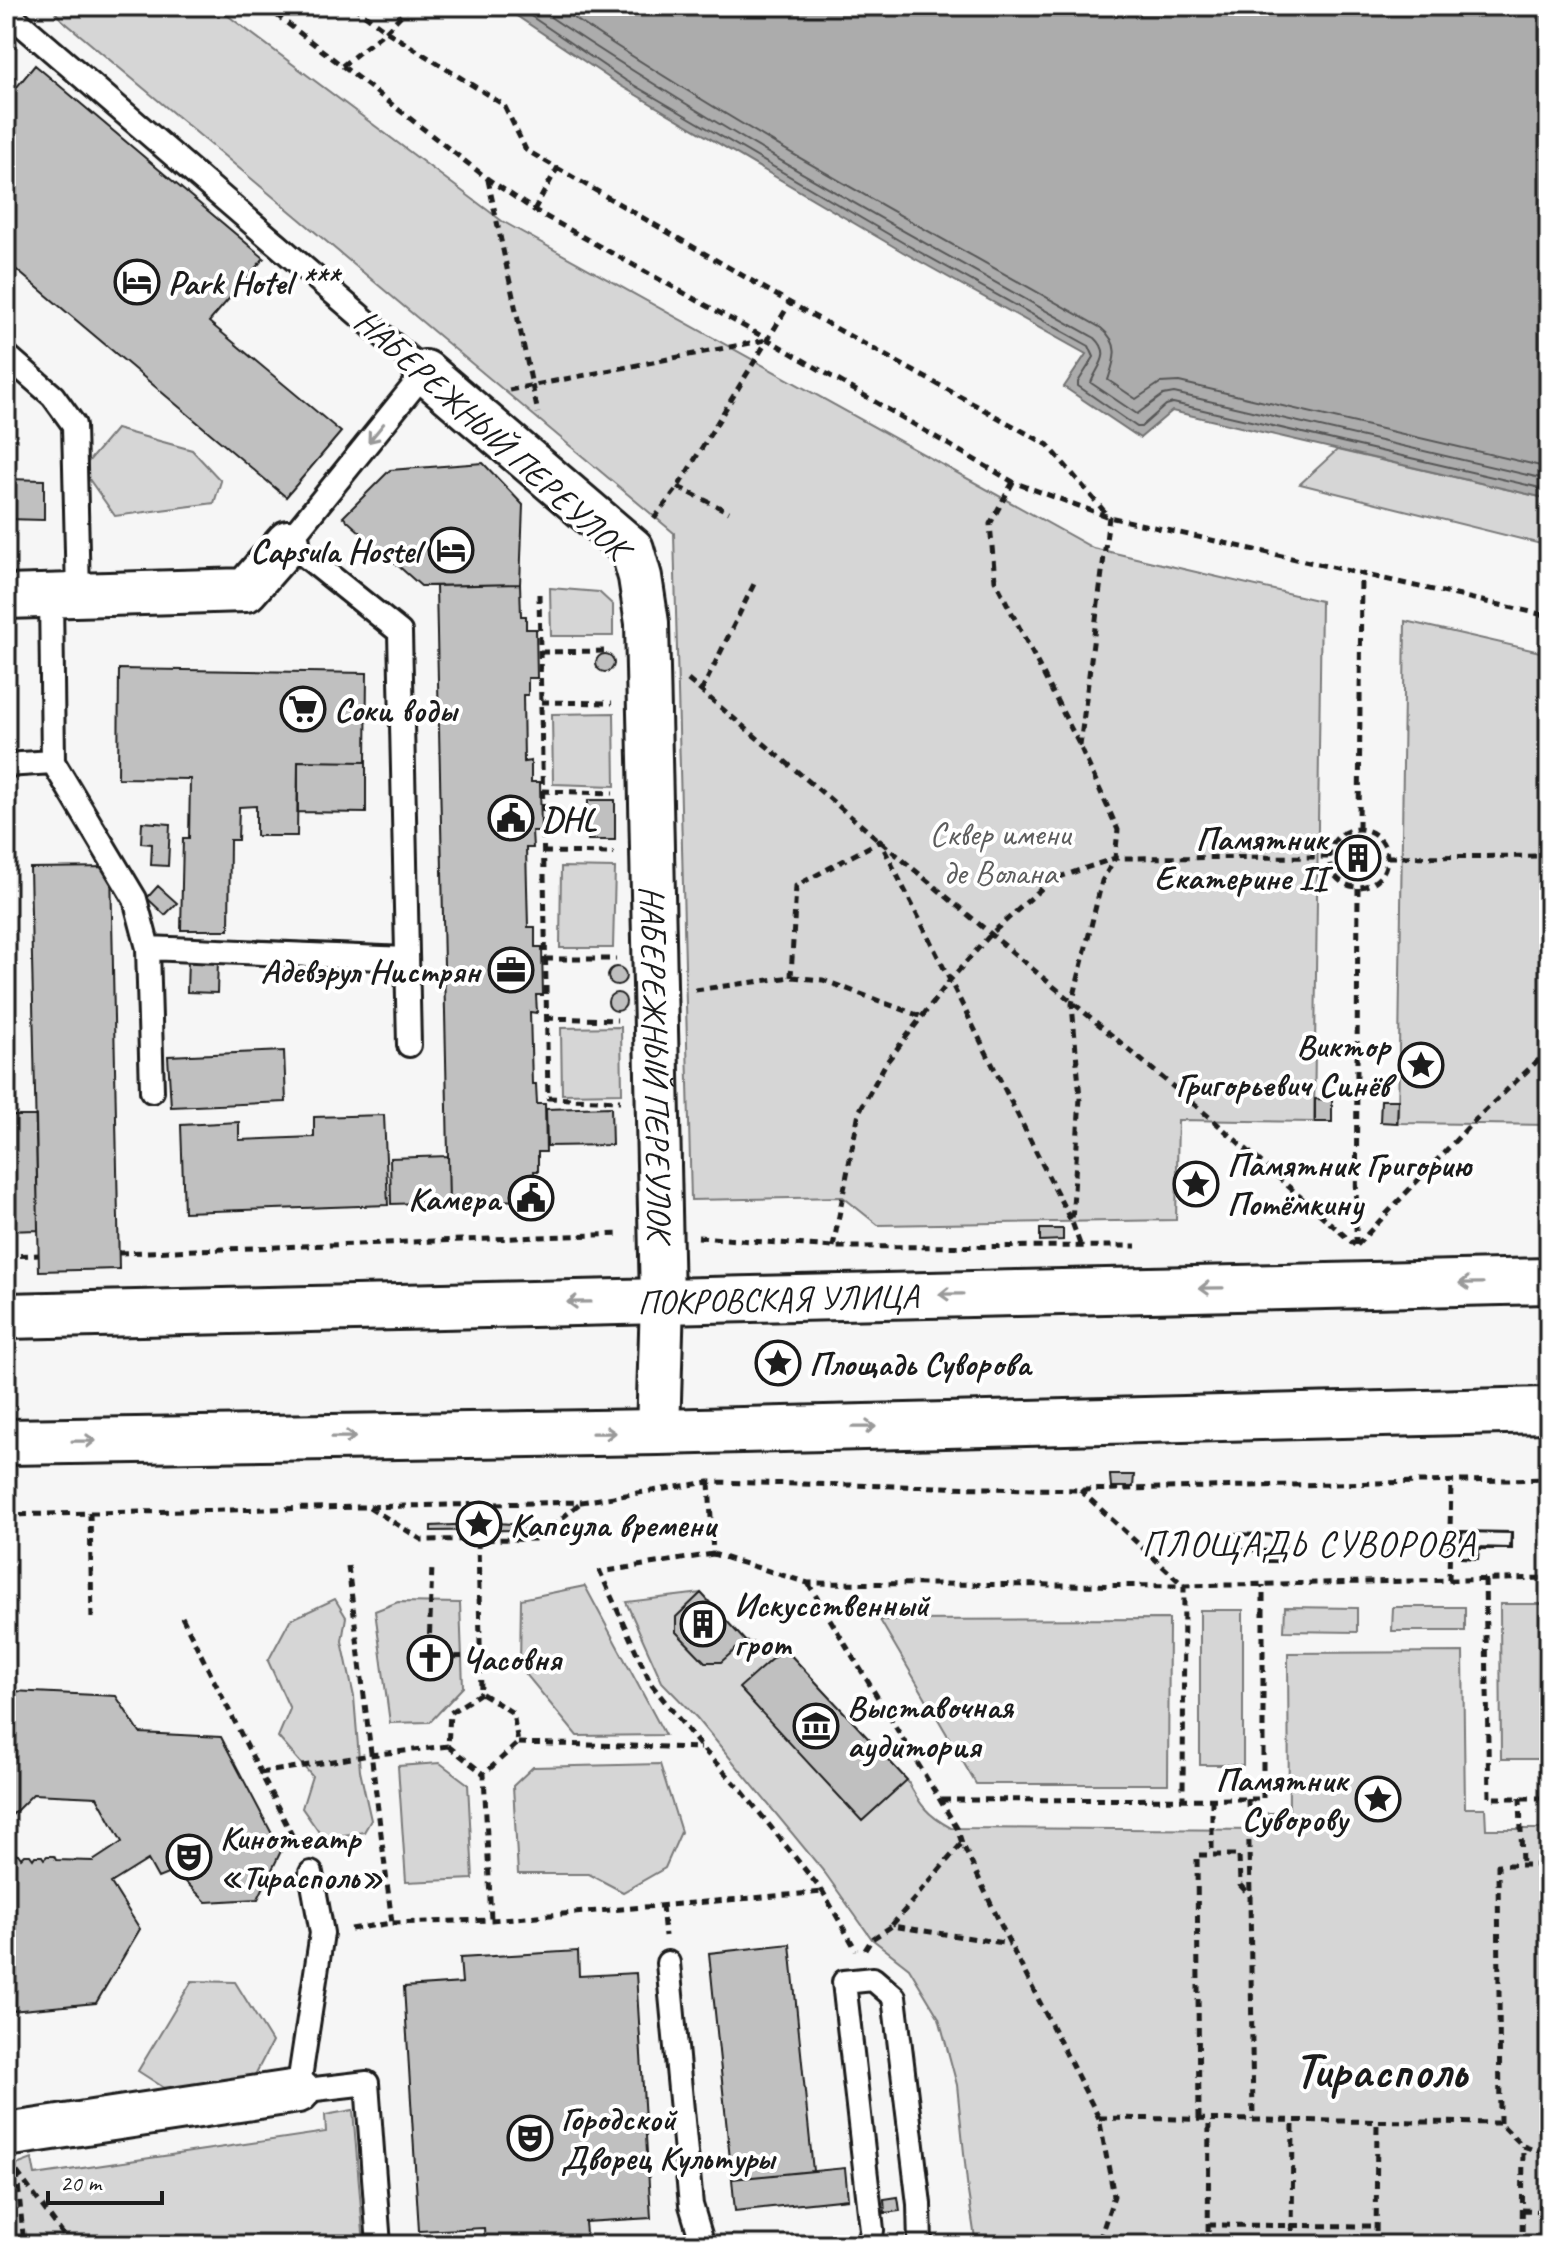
<svg xmlns="http://www.w3.org/2000/svg" width="1555" height="2251" viewBox="0 0 1555 2251" font-family="Caveat,sans-serif">
  <rect width="100%" height="100%" fill="#f6f6f6"/>
  <filter id="ink" filterUnits="userSpaceOnUse"><feTurbulence type="fractalNoise" baseFrequency=".0125" numOctaves="2"/><feDisplacementMap in="SourceGraphic" scale="16" xChannelSelector="R" yChannelSelector="G"/><feConvolveMatrix kernelMatrix="1 2 1 2 8 2 1 2 1" color-interpolation-filters="sRGB"/></filter>
  <g filter="url(#ink)">
    <!-- green -->
    <path fill="#d6d6d6" stroke="#797979" stroke-width="2" fill-rule="evenodd" d="M50 6H215L502 221 1093 548 1321 601 1314 1122 1178 1120 1176 1220 878 1225 843 1197 691 1200 674 533 61 19Z
      M116 429 192 450 221 481 214 503 115 516 82 469Z
      M1337 450 1549 499V546L1300 484Z
      M550 588 599 592 613 605V636H551Z
      M1405 621 1549 654V1125L1398 1123Z
      M614 713 615 786 553 784 552 714Z
      M561 867 615 868 613 948H560Z
      M621 1027 622 1093 562 1094 561 1028Z
      M585 1586 665 1735 577 1736 520 1667 521 1599Z
      M701 1593 745 1641 784 1648 907 1780C920 1805 927 1815 951 1828L1267 1830 1268 1813H1289L1288 1653 1463 1652 1465 1808H1485L1486 1829H1549V2245H976L968 2192 957 2085 939 2018 909 1968 872 1939 825 1873 697 1718 662 1682 626 1602Z
      M335 1599 346 1617 342 1641 354 1697 360 1771 371 1820 364 1832 323 1838 302 1808 312 1776 278 1737 290 1709 268 1661 290 1620Z
      M398 1602 460 1603 463 1687 430 1722 390 1723 375 1611ZM439 1647 441 1667 420 1668V1648Z
      M1543 1604 1544 1759H1501L1500 1604Z
      M1285 1607 1357 1608V1632L1284 1631Z
      M1393 1607H1465V1631H1392Z
      M1200 1610H1243V1765H1200Z
      M1169 1619 1168 1784H976L880 1620Z
      M440 1763 468 1784 473 1879 406 1882 398 1766Z
      M660 1764 681 1832 665 1868 623 1892 589 1874H518L513 1786 533 1767Z
      M192 1981 235 1982 272 2042 254 2077 166 2089 138 2071Z
      M353 2110 364 2245H6V2169L32 2159 35 2175 326 2132 325 2115Z"/>
    <!-- water -->
    <path fill="#acacac" stroke="#727272" stroke-width="2" d="M502 6H1549V499L1172 411 1140 438 1064 387 1086 354 903 252 621 86Z"/>
    <g fill="none" stroke-linecap="round" stroke-linejoin="round">
      <!-- shore -->
      <path stroke="#565656" stroke-width="2" d="M516 6 625 80 907 245 1089 346 1094 357 1078 382V386L1137 427H1141L1166 405 1173 403 1549 490
        M534 6C714 128 905 232 1095 338 1113 355 1097 366 1091 383L1137 414 1163 395 1174 393 1549 480
        M556 6C730 124 917 224 1101 328 1121 344 1115 359 1108 380L1136 399 1160 383 1179 382 1549 468"/>
    </g>
    <!-- building -->
    <path fill="#c0c0c0" stroke="#1c1c1c" stroke-width="2" fill-rule="evenodd" d="M35 65 264 258 209 322 341 432 286 497 6 261V100Z
      M483 463 523 505 520 584 421 586 343 517 390 470Z
      M6 479 44 480V520L6 519Z
      M520 584 521 616H526V629H536L537 678H528V695H523L524 762 531 761V782H540L541 831H532L533 848H526L528 927H535V947H542L543 995H536L537 1013 530 1012 532 1084H536L537 1104H545L546 1152H538V1171H534V1200L449 1202 436 586Z
      M596 663a9 9 0 1 1 18 0a9 9 0 1 1-18 0Z
      M119 669 367 673 366 762 298 761 297 836H256V806L239 807 238 840H230L229 930H181L183 838H189L190 779 118 778Z
      M298 761 366 762V813L298 812Z
      M588 800H615V840H588Z
      M142 822 170 824 168 866 151 865 152 844 141 843Z
      M1349 849 1367 850 1366 867H1349Z
      M111 867 119 1269 39 1271 30 868Z
      M158 886 177 903 165 915 147 898Z
      M188 959 218 960 217 993 187 992Z
      M608 976a9 9 0 1 1 18 0a9 9 0 1 1-18 0Z
      M608 1002a9 9 0 1 1 18 0a9 9 0 1 1-18 0Z
      M284 1051 286 1102 171 1107 168 1056Z
      M1315 1099 1332 1100V1122H1315Z
      M1381 1100H1398L1397 1123 1380 1122Z
      M611 1107 612 1145 547 1146 546 1109Z
      M384 1115 388 1205 184 1212 181 1125 239 1122V1140L314 1137V1117Z
      M6 1116H36L38 1230 6 1231Z
      M448 1156 449 1202 391 1204 390 1158Z
      M1040 1229H1063V1240L1040 1241Z
      M1110 1475H1134L1133 1487H1111Z
      M497 1523 526 1525V1530L431 1531V1526Z
      M1461 1531 1512 1532V1549H1479L1478 1559 1461 1558ZM1462 1532 1511 1533 1510 1548 1477 1547V1557H1462Z
      M1234 1533 1286 1535 1284 1562H1266L1267 1552 1234 1550ZM1236 1535 1284 1536 1283 1561 1268 1560 1269 1550 1235 1549Z
      M701 1593 745 1641 721 1662H705L676 1632V1617Z
      M439 1648V1667H422L421 1649Z
      M784 1648 907 1780 862 1821 739 1688Z
      M12 1691 116 1696 140 1733 221 1737 281 1851 258 1899 206 1902 175 1871 158 1878 148 1860 111 1883 140 1929 96 2003 11 2011 6 2022V1854L9 1858 12 1854H18L21 1858 24 1855H30L33 1859 35 1856H42L44 1859 47 1856H54L56 1860 93 1861 122 1842 97 1797 33 1794 6 1821V1700Z
      M790 1944 813 2171 732 2179 709 1953Z
      M578 1951 579 1976 636 1973 651 2218 585 2222 587 2245H485L484 2228 419 2231 404 1987 462 1983 460 1958Z
      M845 2168 848 2199 735 2211 732 2179Z
      M898 2197 900 2211 885 2213 884 2199Z
      M1228 2237H1257V2245H1254V2239H1230L1228 2245Z
      M1324 2238H1353V2245H1350V2240H1326V2245H1324Z"/>
    <g fill="none" stroke-linecap="round" stroke-linejoin="round">
      <!-- lane casing -->
      <g stroke="#1c1c1c" stroke-width="28">
        <path id="lane" d="M6 11 432 378
          M6 355 53 396 74 425 78 594
          M53 762 135 899 148 948 152 1091
          M6 765 53 762 51 595
          M148 948 406 959
          M409 1045 400 632 288 542 425 372
          M311 1873 322 1933 298 2091 367 2083 379 2245
          M668 1963 691 2205 703 2245
          M869 2245 872 2230 844 1982 873 1979 894 1997 919 2204 920 2245"/>
      </g>
      <!-- street casing -->
      <g stroke="#1c1c1c" stroke-width="48">
        <g id="street">
          <path id="s1" d="M425 372 632 549 640 577 647 623 662 1300 658 1432"/>
          <path d="M6 597 246 590 288 542"/>
          <path d="M6 2135 298 2091"/>
        </g>
      </g>
      <!-- secondary casing -->
      <g stroke="#1c1c1c" stroke-width="50">
        <g id="secondary">
          <path id="s2" d="M6 1316 1549 1281"/>
          <path d="M6 1442 658 1432 1549 1410"/>
        </g>
      </g>
      <!-- path -->
      <path stroke="#1c1c1c" stroke-width="5" stroke-dasharray="8 6" stroke-linecap="butt" d="M265 6 488 179 534 210 767 339 1013 482 1109 517 1549 616
        M353 6 386 31 504 105 526 150 790 303 1048 445 1109 517 1080 746
        M342 66 386 31 410 6
        M488 180 538 413
        M534 210 558 167
        M509 390 766 340
        M1013 482 990 524 995 580 1080 746 1118 830 1115 858 1102 881 1072 1004 1080 1098 1072 1222 1081 1247
        M678 487 729 512
        M654 519 678 487 790 303
        M539 594 548 1098 620 1101
        M540 652 607 651
        M688 680 1214 1121 1355 1245
        M701 692 754 584
        M541 702 612 703
        M542 791 613 793
        M1359 828 1361 574
        M1329 858a29 29 0 1 1 58 0a29 29 0 1 1-58 0Z
        M543 852 614 853
        M1388 857 1549 856
        M545 959H616
        M791 977 796 886 880 841 1071 1221
        M695 990 791 977 823 980 920 1016
        M546 1018 617 1020
        M698 1237 833 1247 1136 1246
        M1356 1245 1358 888
        M1357 1245 1471 1124 1549 1050
        M833 1247 859 1112 886 1063 951 979 991 934 1051 880 1115 858 1328 857
        M119 1253 621 1234
        M6 1256 39 1255
        M709 1482 713 1554 808 1583 1184 1586 1549 1578
        M1080 1490 1184 1586 1183 1799
        M369 1507 422 1540 537 1539 580 1503
        M90 1512 92 1622
        M6 1515 581 1502 709 1482 1080 1490 1549 1479
        M478 1540 481 1693 513 1713 518 1743 484 1774
        M713 1554 600 1572 651 1684 702 1748 742 1791 823 1892 856 1950
        M348 1566 392 1923
        M1485 1579 1489 1798H1549
        M1449 1580 1451 1482
        M808 1583 957 1828 962 1843 1010 1944 1099 2118 1114 2196 1101 2235 1090 2245
        M182 1617 298 1847
        M429 1648 432 1566
        M440 1657 481 1656
        M481 1693 450 1713 448 1746 484 1774 491 1920
        M518 1743 701 1748
        M260 1773 370 1755 448 1746
        M1520 1797 1522 1865
        M1212 1799V1855
        M1248 1799 1250 1896
        M942 1800 1263 1799V1585
        M662 1905 665 1936
        M892 1925 962 1843
        M351 1929 392 1923 491 1920 823 1892
        M865 1950 872 1939 892 1926 1010 1944
        M1099 2118 1500 2123 1523 2146 1549 2155
        M1199 2119 1197 1855H1239L1240 1885 1250 1896 1253 2120
        M1500 2123 1498 1865H1546L1549 2070
        M17 2172 71 2245
        M17 2173 24 2245
        M1522 2210 1549 2211
        M1208 2225 1377 2226
        M1208 2245 1209 2120
        M1292 2245 1293 2120
        M1376 2245 1377 2122
        M1522 2245 1523 2146"/>
      <!-- lane -->
      <use href="#lane" stroke="#fff" stroke-width="22"/>
      <!-- street -->
      <use href="#street" stroke="#fff" stroke-width="42"/>
      <!-- secondary -->
      <use href="#secondary" stroke="#fff" stroke-width="44"/>
    </g>
    <!-- one-way arrows -->
    <defs><path id="oneway-shaft" d="M-6 0H5M1.5-3L5.5 0L1.5 3" fill="none" stroke-width="1.6" stroke-linecap="round" stroke-linejoin="round" transform="scale(2)"/></defs>
    <g stroke="#999">
      <use href="#oneway-shaft" transform="translate(376 433) rotate(129)"/>
      <use href="#oneway-shaft" transform="translate(1471 1283) rotate(179)"/>
      <use href="#oneway-shaft" transform="translate(1211 1288) rotate(179)"/>
      <use href="#oneway-shaft" transform="translate(951 1294) rotate(179)"/>
      <use href="#oneway-shaft" transform="translate(579 1302) rotate(179)"/>
      <use href="#oneway-shaft" transform="translate(864 1427) rotate(-1)"/>
      <use href="#oneway-shaft" transform="translate(604 1433) rotate(-1)"/>
      <use href="#oneway-shaft" transform="translate(344 1437) rotate(-1)"/>
      <use href="#oneway-shaft" transform="translate(84 1441) rotate(-1)"/>
    </g>
  </g>
  <!-- icons -->
  <defs>
    <g id="hotel-ring" transform="scale(2.3)"><circle r="9.5" fill="#fff" stroke="#1c1c1c" stroke-width="1.5"/><path d="M-6-4.5h1.5V1H6V5H4.5V3h-9V5H-6ZM-4 0a1.8 1.8 0 1 1 3.6 0ZM.5 0V-2.5h3Q6-2.5 6 0Z" fill="#1c1c1c"/></g>
    <g id="supermarket-ring" transform="scale(2.3)"><circle r="9.5" fill="#fff" stroke="#1c1c1c" stroke-width="1.5"/><path d="M-6-5.5h2.5l.6 2H6L4.5 2H-2.5L-4.4-4H-6ZM-1.5 3.2a1.3 1.3 0 1 0 .1 0ZM3 3.2a1.3 1.3 0 1 0 .1 0Z" fill="#1c1c1c"/></g>
    <g id="civic-ring" transform="scale(2.3)"><circle r="9.5" fill="#fff" stroke="#1c1c1c" stroke-width="1.5"/><path d="M-.6-6.5H3V-4.5H.6V-3L4-1V1h2V6H-6V1h2V-1L-.6-3ZM-1.2 2.5V6h2.4V2.5Z" fill="#1c1c1c"/></g>
    <g id="building-ring" transform="scale(2.3)"><circle r="9.5" fill="#fff" stroke="#1c1c1c" stroke-width="1.5"/><path d="M-4-6H4V6H1V3H-1V6H-4ZM-2.5-4.3h1.7v1.8h-1.7ZM.8-4.3h1.7v1.8H.8ZM-2.5-1h1.7V.8h-1.7ZM.8-1h1.7V.8H.8Z" fill="#1c1c1c"/></g>
    <g id="office-ring" transform="scale(2.3)"><circle r="9.5" fill="#fff" stroke="#1c1c1c" stroke-width="1.5"/><path d="M-6-3h4V-5.5h4V-3h4V5H-6ZM-1-4.5V-3h2v-1.5ZM-6 0V1H6V0Z" fill="#1c1c1c"/></g>
    <g id="sight-ring" transform="scale(2.3)"><circle r="9.5" fill="#fff" stroke="#1c1c1c" stroke-width="1.5"/><path d="M0-6L1.8-2.2L6-1.7L2.9 1.2L3.7 5.4L0 3.3L-3.7 5.4L-2.9 1.2L-6-1.7L-1.8-2.2Z" fill="#1c1c1c"/></g>
    <g id="church-ring" transform="scale(2.3)"><circle r="9.5" fill="#fff" stroke="#1c1c1c" stroke-width="1.5"/><path d="M-1.2-6h2.4v3.5h3.3v2.4h-3.3V6h-2.4V-.1h-3.3v-2.4h3.3Z" fill="#1c1c1c"/></g>
    <g id="museum-ring" transform="scale(2.3)"><circle r="9.5" fill="#fff" stroke="#1c1c1c" stroke-width="1.5"/><path d="M0-6L6-3V-2H-6V-3ZM-5-1h2V3h-2ZM-1-1h2V3h-2ZM3-1h2V3H3ZM-6 4H6V6H-6Z" fill="#1c1c1c"/></g>
    <g id="theatre-ring" transform="scale(2.3)"><circle r="9.5" fill="#fff" stroke="#1c1c1c" stroke-width="1.5"/><path d="M-5-5.5Q0-4 5-5.5V0Q5 5 0 6Q-5 5-5 0ZM-3.3-2.5H-1v1.5H-3.3ZM1-2.5H3.3v1.5H1ZM-2.8 1Q0 5.5 2.8 1Z" fill="#1c1c1c"/></g>
  </defs>
  <g fill-rule="evenodd">
    <use href="#hotel-ring" x="137" y="282"/>
    <use href="#hotel-ring" x="451" y="550"/>
    <use href="#supermarket-ring" x="303" y="709"/>
    <use href="#civic-ring" x="511" y="818"/>
    <use href="#building-ring" x="1358" y="858"/>
    <use href="#office-ring" x="511" y="970"/>
    <use href="#sight-ring" x="1421" y="1065"/>
    <use href="#sight-ring" x="1196" y="1184"/>
    <use href="#civic-ring" x="531" y="1198"/>
    <use href="#sight-ring" x="778" y="1363"/>
    <use href="#sight-ring" x="479" y="1524"/>
    <use href="#building-ring" x="703" y="1624"/>
    <use href="#church-ring" x="430" y="1658"/>
    <use href="#museum-ring" x="816" y="1726"/>
    <use href="#sight-ring" x="1378" y="1799"/>
    <use href="#theatre-ring" x="189" y="1857"/>
    <use href="#theatre-ring" x="530" y="2138"/>
  </g>
  <g text-anchor="middle" dominant-baseline="central" stroke-width="8" stroke-linejoin="round" paint-order="stroke">
    <!-- poi labels -->
    <g font-size="34" font-weight="bold" fill="#1c1c1c" stroke="#fff" text-anchor="start">
      <text x="168" y="282">Park Hotel ***</text>
      <text x="420" y="550" text-anchor="end">Capsula Hostel</text>
      <text x="334" y="709">Соки воды</text>
      <text x="542" y="818">DHL</text>
      <text x="1327" y="838" text-anchor="end">Памятник<tspan x="1327" dy="39">Екатерине II</tspan></text>
      <text x="480" y="970" text-anchor="end">Адевэрул Нистрян</text>
      <text x="1390" y="1045" text-anchor="end">Виктор<tspan x="1390" dy="39">Григорьевич Синёв</tspan></text>
      <text x="1227" y="1164">Памятник Григорию<tspan x="1227" dy="39">Потёмкину</tspan></text>
      <text x="500" y="1198" text-anchor="end">Камера</text>
      <text x="809" y="1363">Площадь Суворова</text>
      <text x="510" y="1524">Капсула времени</text>
      <text x="734" y="1604">Искусственный<tspan x="734" dy="39">грот</tspan></text>
      <text x="461" y="1658">Часовня</text>
      <text x="847" y="1706">Выставочная<tspan x="847" dy="39">аудитория</tspan></text>
      <text x="1347" y="1779" text-anchor="end">Памятник<tspan x="1347" dy="39">Суворову</tspan></text>
      <text x="220" y="1837">Кинотеатр<tspan x="220" dy="39">«Тирасполь»</tspan></text>
      <text x="561" y="2118">Городской<tspan x="561" dy="39">Дворец Культуры</tspan></text>
    </g>
    <!-- street labels -->
    <g font-size="34" fill="#1c1c1c" stroke="#fff">
      <text transform="translate(492 434) rotate(42)">НАБЕРЕЖНЫЙ ПЕРЕУЛОК</text>
      <text stroke="none"><textPath href="#s1" startOffset="788">НАБЕРЕЖНЫЙ ПЕРЕУЛОК</textPath></text>
      <text stroke="none"><textPath href="#s2" startOffset="772">ПОКРОВСКАЯ УЛИЦА</textPath></text>
    </g>
    <!-- park labels -->
    <g font-size="34" fill="#5d5d5d" stroke="#fff">
      <text x="1000" y="833">Сквер имени<tspan x="1000" dy="39">де Волана</tspan></text>
    </g>
    <!-- neighbourhood labels -->
    <g font-size="36" letter-spacing="2" fill="#1c1c1c" stroke="#fff">
      <text x="1309" y="1544">ПЛОЩАДЬ СУВОРОВА</text>
    </g>
    <!-- town labels -->
    <g font-size="50" font-weight="bold" fill="#1c1c1c" stroke="#fff">
      <text x="1380" y="2070">Тирасполь</text>
    </g>
  </g>
  <!-- margin -->
  <rect width="1555" height="2251" fill="none" stroke="#fff" stroke-width="32"/>
  <rect x="16" y="16" width="1523" height="2219" fill="none" stroke="#1c1c1c" stroke-width="3" filter="url(#ink)"/>
  <!-- scale -->
  <path d="M48 2191v12h114v-12" fill="none" stroke="#1c1c1c" stroke-width="4"/>
  <text x="60" y="2191" font-size="24" fill="#1c1c1c" stroke="#ffffff" stroke-width="6" paint-order="stroke">20 m</text>
</svg>
